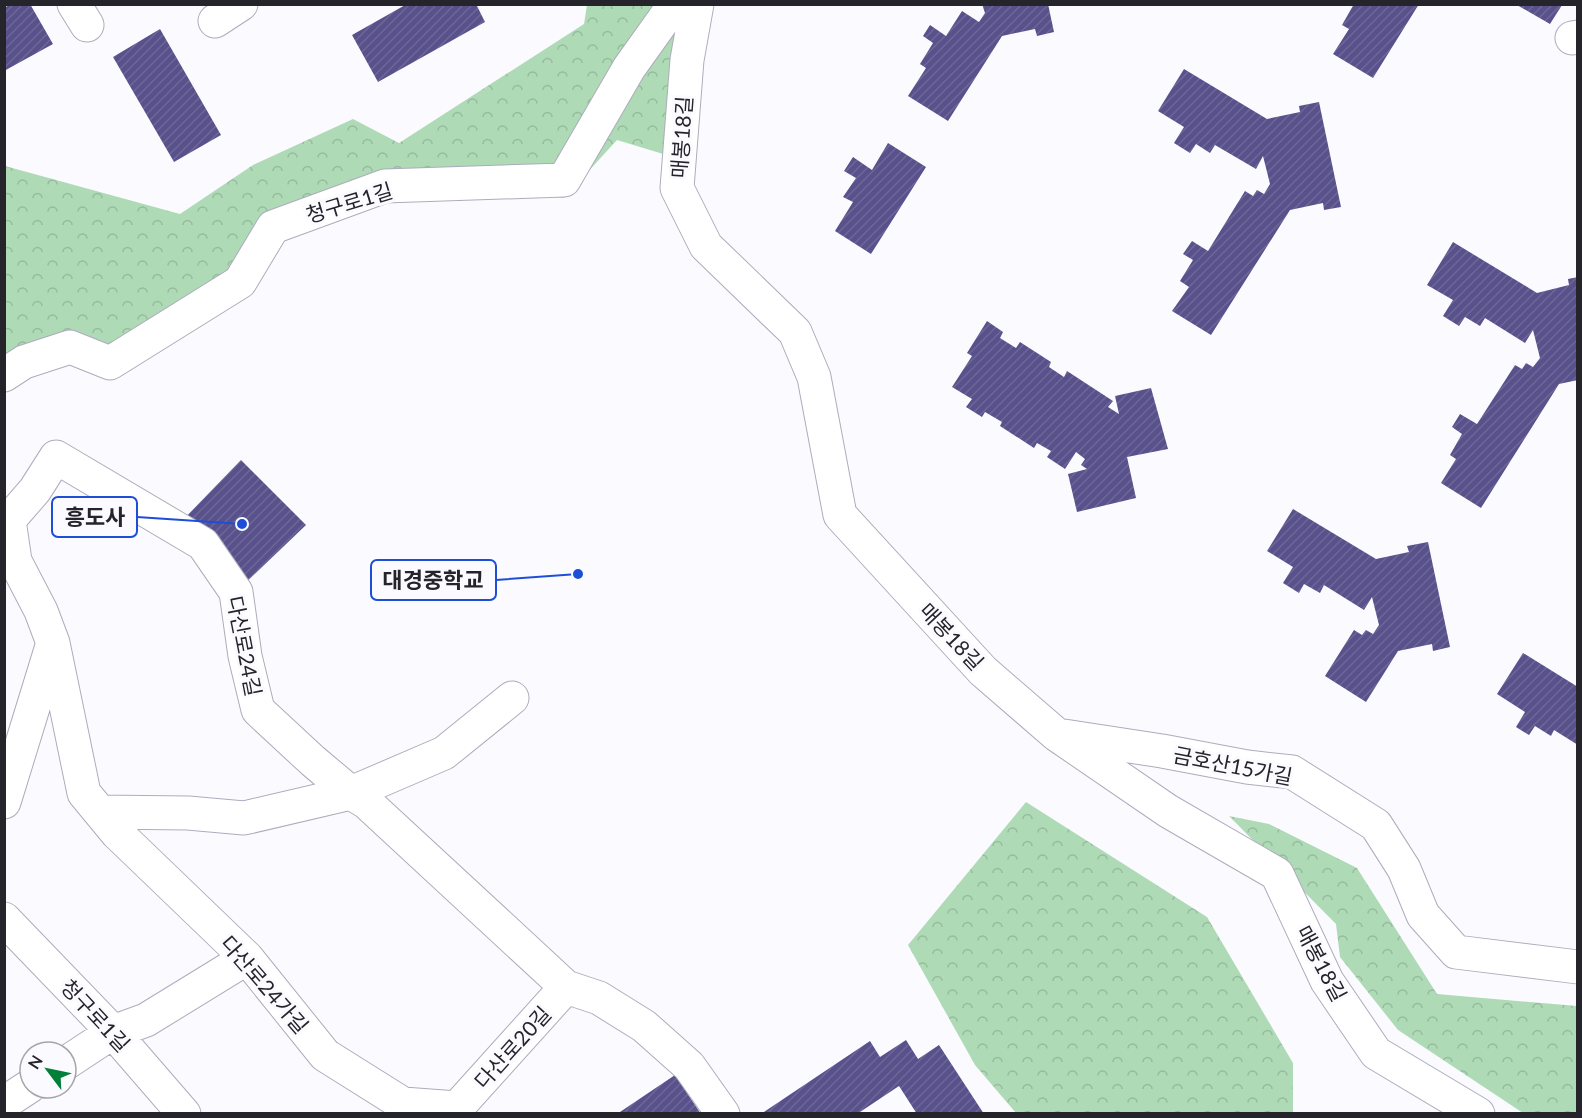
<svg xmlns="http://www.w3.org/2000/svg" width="1582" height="1118" viewBox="0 0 1582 1118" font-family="Lato,'Noto Sans KR',sans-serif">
  <defs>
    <pattern id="forest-crowns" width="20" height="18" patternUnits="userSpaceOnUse" patternTransform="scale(1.5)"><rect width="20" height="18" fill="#aedab6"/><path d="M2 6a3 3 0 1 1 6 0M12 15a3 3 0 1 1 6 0" fill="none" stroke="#96bb9d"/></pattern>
    <pattern id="building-hatch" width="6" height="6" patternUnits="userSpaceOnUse" patternTransform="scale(1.5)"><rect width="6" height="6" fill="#59518c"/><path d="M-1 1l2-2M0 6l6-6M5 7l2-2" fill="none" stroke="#6d6796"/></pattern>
  </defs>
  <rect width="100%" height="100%" fill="#fbfbff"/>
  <!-- forest -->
  <path fill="url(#forest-crowns)" d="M587 5H690L673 157 617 140 564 198 383 177 263 223 235 276 111 353 5 363V166L180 214 253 165 353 119 399 143 584 24Z
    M1026 802 1207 917 1293 1063V1113H1016L975 1065 908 945Z
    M1229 816 1269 824 1357 868 1437 994 1577 1006V1113H1523L1398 1030 1340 957 1336 924Z"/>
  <!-- building -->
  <path fill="url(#building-hatch)" d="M11 4H30L53 44 4 71V8Z
    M407 4H480L477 6 485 22 378 82 352 35Z
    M982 4H1048L1054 32 1037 36 1035 29 1002 36 948 121 908 96 926 68 920 64 933 43 923 36 930 25 946 36 962 11 979 22 985 13Z
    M1354 4H1419L1373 78 1333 54 1349 29 1342 25Z
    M1517 5H1562L1550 24Z
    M160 29 221 135 174 162 113 57Z
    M1184 69 1267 119 1300 112 1299 106 1319 102 1341 207 1324 210 1323 203 1290 210 1211 335 1172 311 1189 287 1180 281 1193 260 1183 254 1192 241 1208 251 1245 191 1253 196 1257 190 1264 194 1270 184 1263 156 1256 169 1215 145 1210 153 1196 144 1190 153 1174 143 1184 127 1158 111Z
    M888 143 926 167 871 254 835 231 853 202 843 197 856 178 844 171 853 157 872 170Z
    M1453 242 1537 293 1569 285 1568 279 1578 277V380L1559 384 1481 508 1441 483 1456 459 1450 455 1462 434 1452 427 1460 414 1477 424 1515 365 1522 369 1526 363 1533 367 1540 358 1533 330 1525 343 1485 318 1480 326 1465 317 1459 326 1443 316 1453 300 1427 285Z
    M987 321 1003 332 1000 338 1016 348 1020 342 1051 362 1049 367 1064 377 1067 371 1113 401 1108 407 1119 414 1115 396 1151 388 1168 449 1127 457 1136 498 1077 512 1068 474 1087 469 1081 465 1085 459 1076 452 1065 469 1047 457 1051 451 1037 443 1034 448 1000 426 1002 422 985 412 982 417 966 407 972 399 952 387 972 356 967 353Z
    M241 460 306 525 240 588 179 524Z
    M1293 509 1376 559 1409 552 1407 546 1428 542 1450 647 1433 651 1432 644 1398 651 1366 702 1325 676 1354 630 1362 635 1366 630 1373 634 1379 625 1372 597 1364 610 1324 585 1320 593 1304 584 1299 593 1283 583 1293 567 1267 551Z
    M1523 653 1578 687V745L1554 730 1551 736 1535 726 1529 735 1516 727 1525 712 1497 694Z
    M906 1040 918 1059 939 1045 984 1114H917L899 1086 857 1114H761L870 1041 880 1057Z
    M675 1075 701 1114H617Z"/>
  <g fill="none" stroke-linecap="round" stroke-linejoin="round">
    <!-- minor casing -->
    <g stroke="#adacbd" stroke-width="35">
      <path id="minor" d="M74 4 87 25
        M697 4 687 60 677 188 706 246 795 332 814 377 840 515 983 671 1057 735 1168 811 1277 874 1327 981 1376 1053 1478 1114
        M215 21 241 4
        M1572 38 1578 37
        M4 375 24 362 70 347 110 363 240 282 273 227 385 186 564 180 629 68 674 5 696 9
        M1064 736 1162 751 1247 767 1292 772 1376 825 1404 869 1423 915 1456 952 1578 967
        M4 802 52 646
        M100 812 188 813 244 818 351 793 444 753 512 698
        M4 919 113 1032 184 1114
        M566 987 457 1108 403 1104 325 1055 247 958 117 833 84 793 53 643 41 611 15 561 9 520 35 490 56 457 203 544 236 592 245 656 258 710 313 761 351 793 366 802 566 987 599 998 644 1026 689 1066 723 1114
        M66 1063 113 1032 146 1020 247 958
        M4 1103 30 1086"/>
    </g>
    <!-- minor -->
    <use href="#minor" stroke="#fff" stroke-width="33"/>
  </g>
  <g text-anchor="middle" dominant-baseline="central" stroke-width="6" stroke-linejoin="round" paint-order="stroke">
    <!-- street labels -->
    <g font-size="21" fill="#24242a" stroke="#fbfbff">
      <text transform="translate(681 137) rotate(-86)">매봉18길</text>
      <text transform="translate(349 202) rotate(-17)">청구로1길</text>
      <text transform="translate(952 636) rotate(47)">매봉18길</text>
      <text transform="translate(245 646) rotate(79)">다산로24길</text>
      <text transform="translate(1233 765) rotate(11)">금호산15가길</text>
      <text transform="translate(1322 963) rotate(62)">매봉18길</text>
      <text transform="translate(265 984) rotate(49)">다산로24가길</text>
      <text transform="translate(96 1015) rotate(47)">청구로1길</text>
      <text transform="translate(512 1047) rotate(-48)">다산로20길</text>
    </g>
  </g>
  <!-- callouts -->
  <path fill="none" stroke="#1d4ed8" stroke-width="2" d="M242 524L137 517M578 574L496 580"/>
  <g fill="#1d4ed8" stroke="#fbfbff" stroke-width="2">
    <circle cx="242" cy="524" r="6"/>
    <circle cx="578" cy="574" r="6"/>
  </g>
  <g fill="#fbfbff" stroke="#1d4ed8" stroke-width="2">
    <rect x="52" y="497" width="85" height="40" rx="6"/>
    <rect x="371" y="560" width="125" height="40" rx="6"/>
  </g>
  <g font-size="22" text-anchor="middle" font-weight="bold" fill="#24242a">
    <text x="95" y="525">흥도사</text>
    <text x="433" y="588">대경중학교</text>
  </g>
  <!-- border -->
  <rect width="1582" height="1118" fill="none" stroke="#24242a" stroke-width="12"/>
  <!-- north arrow -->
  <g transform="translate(48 1070) rotate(302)"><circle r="28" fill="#fbfbff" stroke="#a5a5aa" stroke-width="1.5"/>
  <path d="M0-4.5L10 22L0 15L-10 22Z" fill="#02803a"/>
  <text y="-9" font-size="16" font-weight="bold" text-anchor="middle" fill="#24242a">N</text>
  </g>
</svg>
